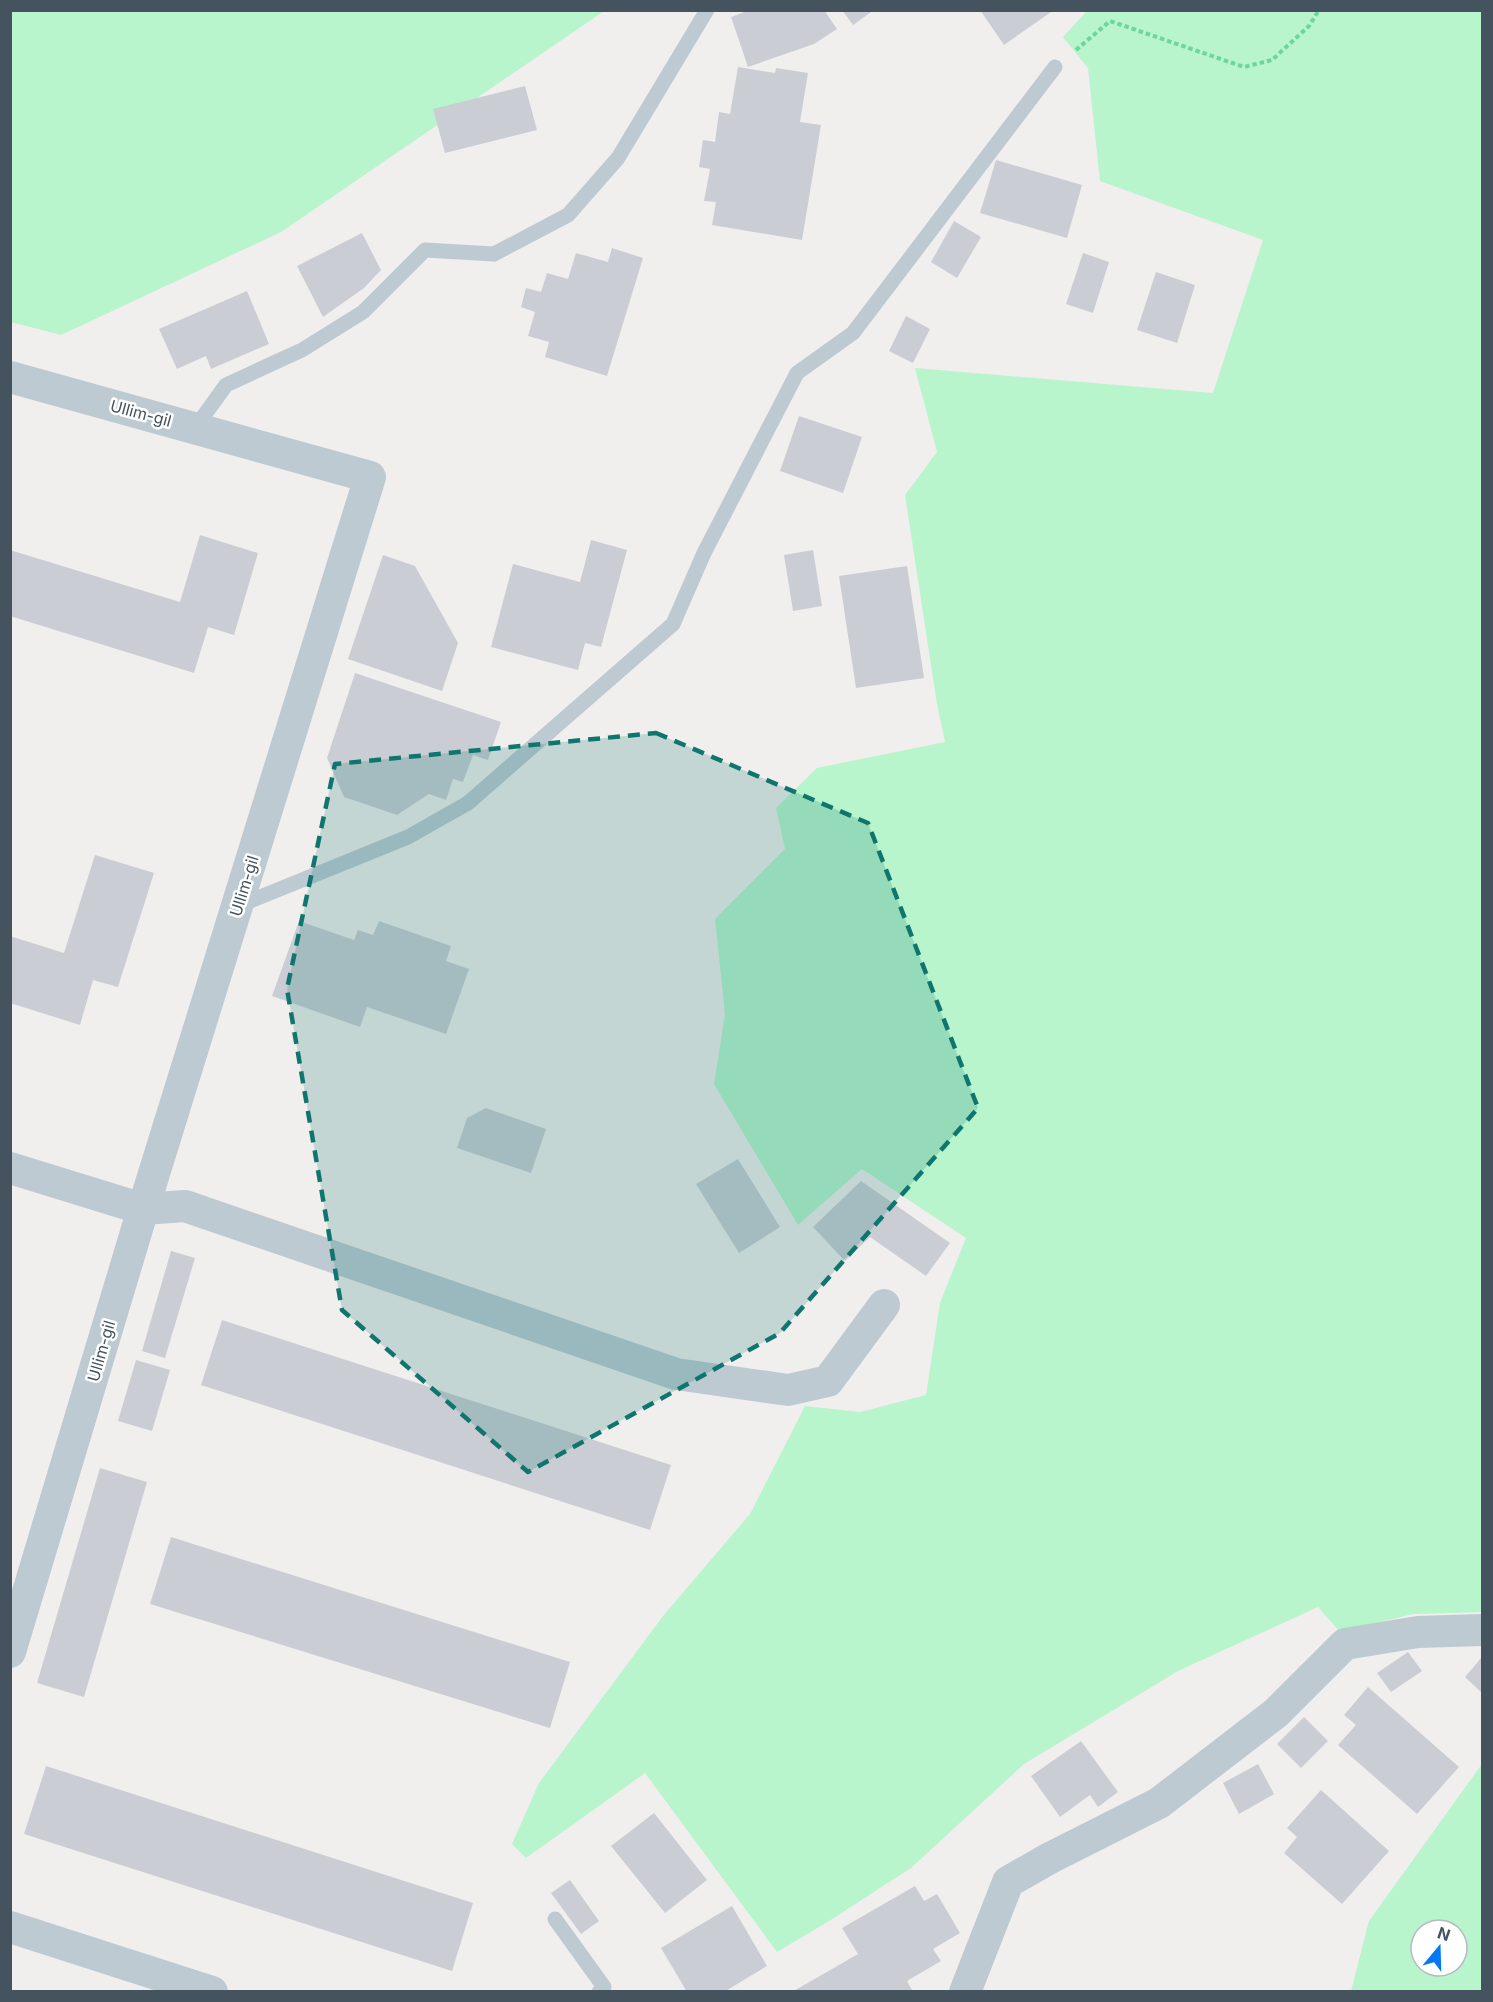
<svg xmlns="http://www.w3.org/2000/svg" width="1493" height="2002" viewBox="0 0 1493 2002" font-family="Inter,sans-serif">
  <rect width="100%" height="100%" fill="#f1eeee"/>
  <!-- green -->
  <path fill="#b8f4cc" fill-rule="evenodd" d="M10 11H604L281 232 61 335 11 322Z
    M1087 11H1482V1612L1413 1614 1340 1632 1318 1607 1178 1671 1024 1764 911 1868 829 1921 777 1952 645 1773 526 1858 512 1844 539 1783 663 1616 750 1514 805 1406 860 1412 926 1395 940 1303 966 1238 862 1169 798 1225 714 1084 725 1014 715 919 785 849 776 808 817 768 945 742 937 704 905 495 937 452 915 368 1213 393 1263 240 1100 181 1088 68 1063 37Z
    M1482 1764V1991H1351L1369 1921ZM1421 1930H1457V1966H1421Z"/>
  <!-- building -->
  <path fill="#caced4" d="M750 10H824L837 29 814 44 748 67 731 17Z
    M842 10H874L853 25Z
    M980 10H1054L1004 45Z
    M738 67 775 73 776 68 808 73 800 122 821 125 802 240 712 225 716 202 704 201 710 169 699 167 703 140 715 142 719 112 730 114Z
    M525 86 537 130 445 153 433 109Z
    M996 160 1082 185 1067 238 980 213Z
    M954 221 981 237 957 278 931 262Z
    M362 233 381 270 364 288 323 317 297 266Z
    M612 248 643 258 607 376 545 357 549 342 528 336 535 312 521 307 526 288 541 292 547 273 568 279 576 253 608 262Z
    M1083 253 1109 262 1093 313 1066 304Z
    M1156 272 1195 285 1177 343 1137 330Z
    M247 291 269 344 211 369 206 356 177 369 159 329Z
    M906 316 930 329 913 363 889 351Z
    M799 416 862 437 843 493 780 471Z
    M200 535 258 553 234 635 208 627 194 673 10 616V550L180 602Z
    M591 540 627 550 601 647 585 643 578 670 491 647 513 564 580 582Z
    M813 550 822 606 793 611 784 555Z
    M383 555 415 566 458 643 442 691 348 659Z
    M907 566 924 678 856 688 839 576Z
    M355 673 501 722 488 760 473 755 463 782 453 779 446 800 429 794 397 815 344 797 327 758Z
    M95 855 154 873 118 987 93 980 80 1025 10 1003V936L64 953Z
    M299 921 354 940 358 930 373 935 379 921 451 946 446 961 469 969 446 1034 367 1007 360 1027 272 996Z
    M486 1108 546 1129 531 1173 457 1148 467 1118Z
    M738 1159 780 1227 739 1253 696 1184Z
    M861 1181 950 1243 926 1276 870 1237 845 1261 813 1227Z
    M171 1251 195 1258 165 1358 142 1351Z
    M222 1320 671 1465 650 1530 201 1385Z
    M136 1360 170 1370 152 1431 118 1421Z
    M100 1468 147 1482 84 1697 37 1683Z
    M171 1537 570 1662 550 1728 150 1604Z
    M1408 1652 1422 1671 1391 1692 1377 1673Z
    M1482 1657V1693L1465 1677Z
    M1368 1687 1459 1767 1417 1814 1338 1745 1356 1725 1344 1715Z
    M1304 1717 1328 1741 1301 1768 1277 1744Z
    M1081 1741 1118 1792 1098 1807 1090 1795 1060 1817 1031 1776Z
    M1258 1764 1274 1794 1239 1814 1223 1783Z
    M46 1766 473 1903 452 1971 24 1834Z
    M1321 1790 1389 1851 1342 1904 1284 1853 1297 1837 1287 1828Z
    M654 1813 707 1880 665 1913 611 1846Z
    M570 1880 599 1921 581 1934 551 1893Z
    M915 1886 924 1901 937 1894 960 1933 933 1949 941 1961 907 1981 913 1992H792L858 1954 842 1928Z
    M732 1906 767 1966 724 1992H687L661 1948Z"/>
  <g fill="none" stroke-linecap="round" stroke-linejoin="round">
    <!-- path -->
    <path stroke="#6cd69d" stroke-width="4" stroke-dasharray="4.5 3" stroke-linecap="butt" d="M1076 50 1110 21 1244 67 1272 60 1309 26 1319 10"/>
    <!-- lane -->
    <path stroke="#bdcad2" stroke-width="15" d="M195 428 226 385 302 350 363 312 425 250 494 254 568 215 618 158 707 10
      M238 906 408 837 468 803 673 624 704 553 797 373 853 333 1055 67
      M555 1919 604 1987 599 1992"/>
    <!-- street -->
    <path stroke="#bdcad2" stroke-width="32" d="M10 377 370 477 143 1209 10 1652
      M10 1168 143 1209 185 1206 676 1374 788 1390 828 1381 884 1305
      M10 1927 212 1992
      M965 1992 1008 1882 1050 1858 1159 1803 1276 1713 1345 1644 1418 1632 1482 1630"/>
  </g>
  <!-- marked area -->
  <path fill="#0f766e" fill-opacity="0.2" stroke="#0f766e" stroke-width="4.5" stroke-dasharray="12 8" stroke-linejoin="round" d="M656 733 868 823 978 1108 780 1333 528 1472 342 1310 287 989 335 764Z"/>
  <g text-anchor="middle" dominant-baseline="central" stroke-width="5" stroke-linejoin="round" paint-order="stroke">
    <!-- street labels -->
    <g font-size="16" fill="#44535e" stroke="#fff">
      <text transform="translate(141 413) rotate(15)">Ullim-gil</text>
      <text transform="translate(244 886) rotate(-73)">Ullim-gil</text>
      <text transform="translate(101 1351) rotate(-74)">Ullim-gil</text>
    </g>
  </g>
  <!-- border -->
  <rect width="1493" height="2002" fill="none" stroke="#44535e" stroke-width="24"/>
  <!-- north arrow -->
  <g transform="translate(1439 1948) rotate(19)"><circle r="28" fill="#ffffff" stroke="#b4babf" stroke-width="1.5"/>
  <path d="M0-4.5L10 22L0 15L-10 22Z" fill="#0579f5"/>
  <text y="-9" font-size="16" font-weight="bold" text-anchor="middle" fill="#44535e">N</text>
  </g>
</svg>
